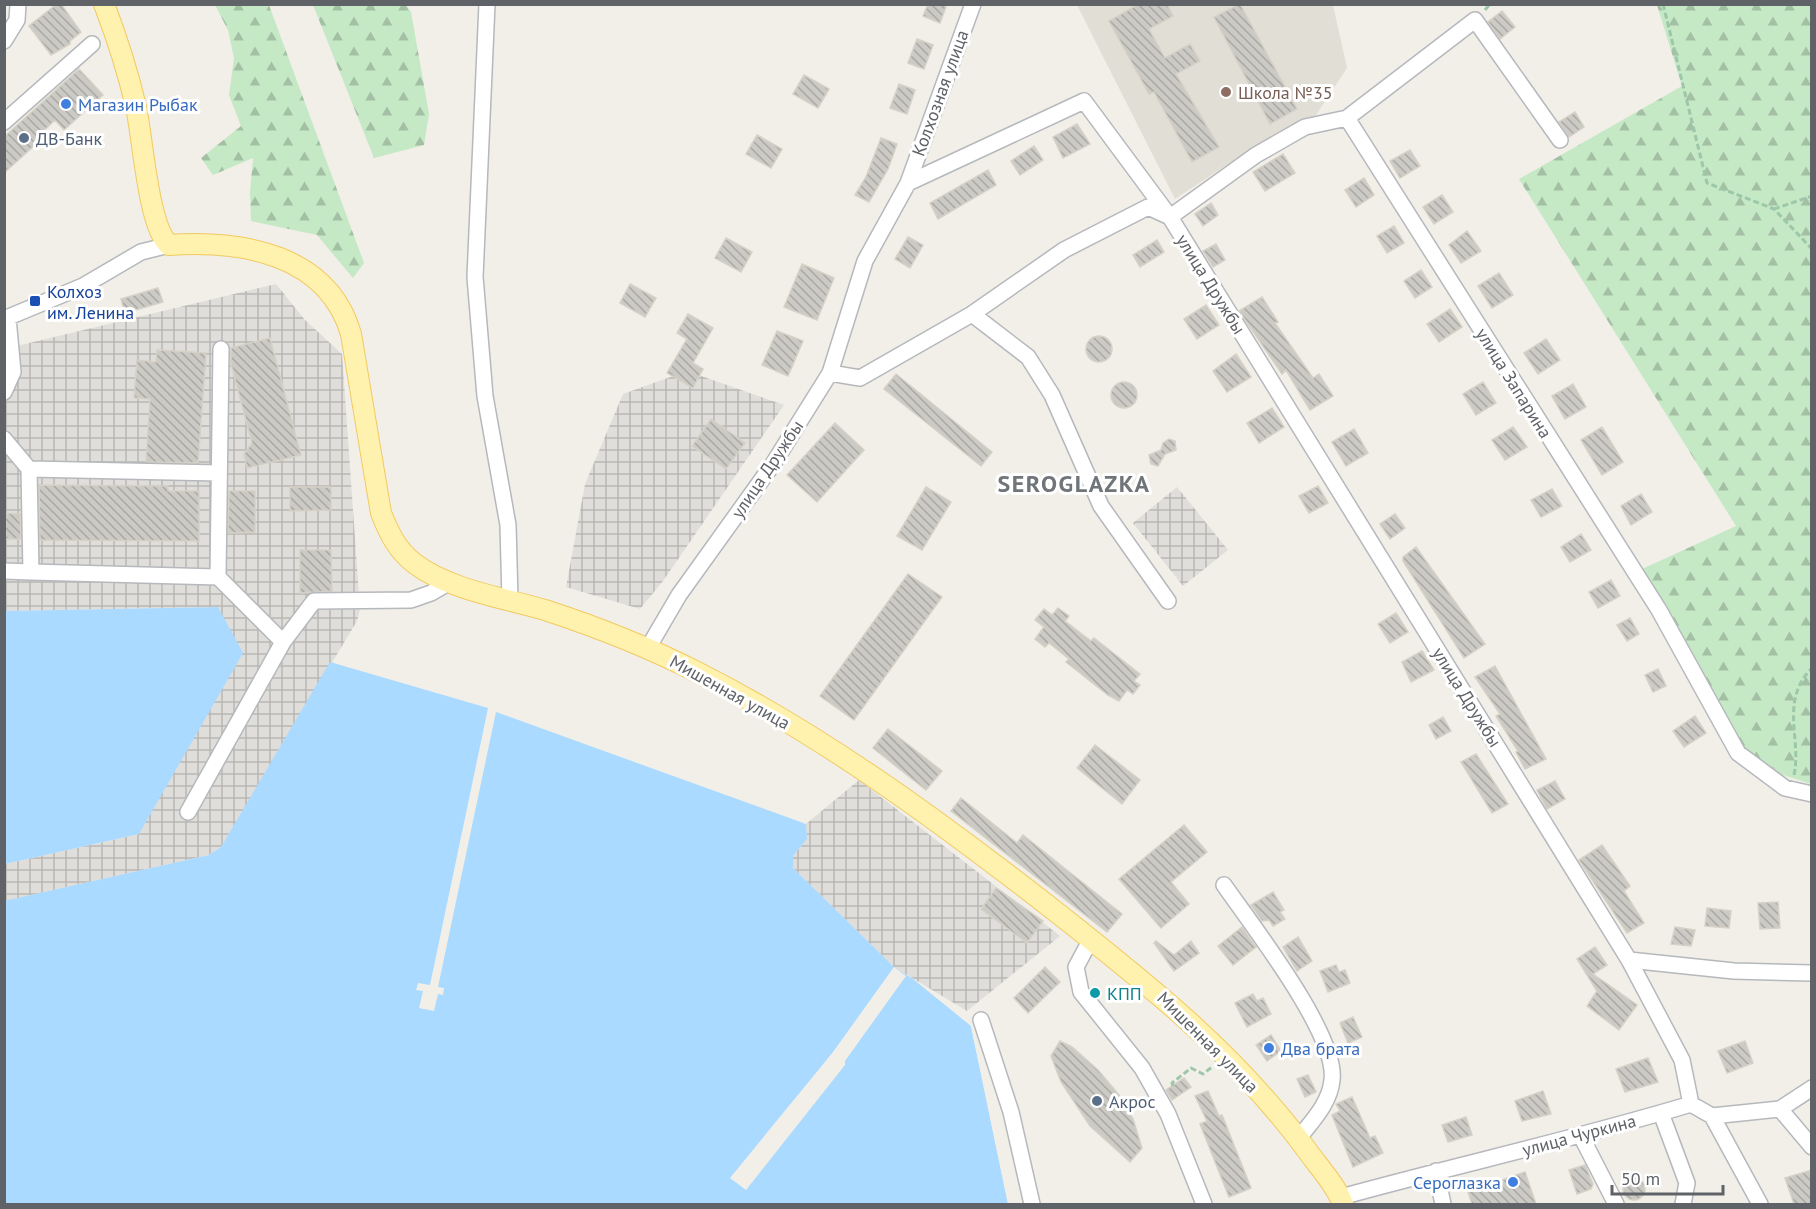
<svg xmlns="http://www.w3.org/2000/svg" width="1816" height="1209" viewBox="0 0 1816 1209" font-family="'PT Sans',sans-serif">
  <defs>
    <pattern id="industrial-grid" width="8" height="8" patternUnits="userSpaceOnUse" patternTransform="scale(1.5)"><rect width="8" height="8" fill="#e0deda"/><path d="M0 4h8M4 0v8" fill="none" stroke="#b9b8b5"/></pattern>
    <pattern id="forest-firs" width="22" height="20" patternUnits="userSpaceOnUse" patternTransform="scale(1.5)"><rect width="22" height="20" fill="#c5e8c5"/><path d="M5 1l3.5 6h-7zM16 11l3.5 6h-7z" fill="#a3c0a4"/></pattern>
    <pattern id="building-back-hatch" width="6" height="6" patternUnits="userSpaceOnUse" patternTransform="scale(1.5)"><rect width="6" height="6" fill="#cccac5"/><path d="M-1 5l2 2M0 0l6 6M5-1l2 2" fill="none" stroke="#a9a8a4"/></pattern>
  </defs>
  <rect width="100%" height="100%" fill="#f1efe8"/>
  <!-- industrial -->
  <path fill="url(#industrial-grid)" d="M276 284 305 320 342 354 360 609 357 621 221 847 209 855 5 901V864L139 834 217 607 5 611 4 349Z
    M687 371 784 405 663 581 640 609 566 587 585 484 623 394Z
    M1177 487 1228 550 1183 586 1133 523Z
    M859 780 1060 936 967 1011 894 967 793 868V856L807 839 806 824Z"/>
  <!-- education -->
  <path fill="#e1ded6" d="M1077 5H1333L1347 68 1316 115 1246 152 1175 199Z"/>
  <!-- forest -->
  <path fill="url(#forest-firs)" d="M215 5H269L364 263 353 278 317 235 251 221 250 192 253 158 213 175 201 158 241 126 229 95 234 58 228 30Z
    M313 5H406L411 12 429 114 424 145 374 158Z
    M1657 5H1811V784L1753 765 1640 570 1736 526 1519 179 1682 86Z"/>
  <!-- water -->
  <path fill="#aadaff" d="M218 607 243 653 139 834 5 864V611Z
    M330 662 488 708 430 985 418 983 416 990 423 991 419 1008 434 1011 438 994 443 995 444 988 438 987 496 712 806 824 807 839 793 856V868L894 967 913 979 971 1026 1008 1204H5L4 901 209 855 221 847Z"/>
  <!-- pier -->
  <path fill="#f1efe8" d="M894 967 906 976 845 1061V1065L746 1190 730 1178 833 1052Z
    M973 1024 974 1025 1011 1204H1008L971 1026Z"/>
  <!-- building -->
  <path fill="url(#building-back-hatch)" stroke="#d6d1c6" stroke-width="1.5" d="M57 4H61L81 32 70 41V44L51 55 29 26Z
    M928 4H947L940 23 923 16Z
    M1139 4H1167L1173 16 1149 29 1165 58 1190 44 1200 61 1176 74 1219 147 1192 162 1154 92 1149 94 1109 21Z
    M1240 4 1297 109 1270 124 1214 17Z
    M1502 11 1515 27 1500 39 1488 22Z
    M917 39 933 45 924 69 908 63Z
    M79 69 103 95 64 130 55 120 34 140 37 143 4 173V137Z
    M804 75 829 89 818 108 793 94Z
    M899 84 915 90 907 114 890 108Z
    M1575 112 1584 127 1569 137 1559 122Z
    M1077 124 1090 144 1063 158 1053 137Z
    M757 135 782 149 771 168 746 154Z
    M881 138 897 144 888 169 869 202 855 195 866 177Z
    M1034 146 1043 160 1020 175 1011 161Z
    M1410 150 1420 166 1400 178 1390 161Z
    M1283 154 1295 173 1265 191 1253 172Z
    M988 170 996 185 938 219 930 203Z
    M1364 178 1374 195 1356 207 1345 190Z
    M1442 195 1453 212 1434 224 1423 207Z
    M1211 203 1218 215 1203 226 1195 214Z
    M1394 226 1404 243 1387 253 1377 236Z
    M1467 231 1481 251 1461 263 1449 245Z
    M908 237 923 245 910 268 895 259Z
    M726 238 752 252 741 272 715 258Z
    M1157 240 1164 252 1140 267 1133 255Z
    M1216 244 1225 260 1213 267 1203 251Z
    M802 264 834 278 817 320 784 307Z
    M1421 270 1432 287 1415 298 1404 281Z
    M1499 273 1513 295 1492 308 1478 286Z
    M630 284 656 298 645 317 620 303Z
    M158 288 163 302 125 313 121 299Z
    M1262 297 1278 322 1275 323 1313 378 1319 374 1333 396 1310 410 1286 370 1282 374 1239 311Z
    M1206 305 1219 325 1197 339 1184 319Z
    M1450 309 1462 327 1439 342 1427 324Z
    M688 314 713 328 693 363 703 369 693 388 667 373 687 339 677 333Z
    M777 331 803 341 788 376 762 365Z
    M1086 349a13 13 0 1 1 26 0a13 13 0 1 1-26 0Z
    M270 338 301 455 247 468 244 454 252 443 231 364V348Z
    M1546 339 1560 360 1538 374 1524 353Z
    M157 350 206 353 198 463 146 462 150 399 134 398 137 360 156 362Z
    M1236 354 1251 377 1227 392 1213 371Z
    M896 374 992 452 981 466 884 389Z
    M1111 395a13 13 0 1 1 26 0a13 13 0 1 1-26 0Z
    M1483 382 1496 403 1476 415 1463 394Z
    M1573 384 1586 407 1565 419 1552 396Z
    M1272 408 1284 427 1259 443 1247 423Z
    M711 419 745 443 726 469 692 446Z
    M835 423 864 450 817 502 787 475Z
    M1513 427 1527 447 1505 460 1492 440Z
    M1602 427 1623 462 1602 475 1581 440Z
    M1354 429 1368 453 1346 466 1332 442Z
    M1169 439 1175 441 1176 450 1165 454 1158 466 1151 464 1149 455 1161 450 1163 443Z
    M39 485 168 486V491H199V541L40 540Z
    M1318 486 1328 503 1309 513 1299 496Z
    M290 487H331V510L290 511Z
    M926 487 951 502 922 550 897 536Z
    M1552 489 1562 506 1541 517 1531 500Z
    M229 491H255V532L228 533Z
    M1641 494 1652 512 1631 525 1621 506Z
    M4 513 20 514 21 539H4Z
    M1395 514 1405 528 1390 539 1380 524Z
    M1581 534 1591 550 1570 562 1561 547Z
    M1416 547 1485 644 1464 658 1403 561V557Z
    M300 550H331L332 591 300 593Z
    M908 574 942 597 854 720 820 696Z
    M1611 580 1620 596 1598 608 1589 592Z
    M1058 608 1069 616 1065 621 1091 641 1094 638 1140 674 1134 681 1140 685 1133 694 1127 690 1119 701 1108 695 1066 662 1069 659 1049 643 1045 647 1035 639 1044 627 1035 620 1044 609 1052 615Z
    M1396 613 1408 632 1390 643 1378 624Z
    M1630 618 1639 634 1627 641 1617 625Z
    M1422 651 1434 670 1411 682 1402 662Z
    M1495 666 1546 759 1525 769 1516 752 1518 751 1496 716 1500 714 1475 677Z
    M1658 669 1666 686 1653 692 1645 675Z
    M1695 716 1706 733 1684 747 1673 731Z
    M1443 717 1451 731 1436 739 1429 725Z
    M888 729 942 771 926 790 873 748Z
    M1095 745 1140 780 1122 804 1077 768Z
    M1476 754 1508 804 1492 813 1461 762Z
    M1555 781 1565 799 1547 809 1537 790Z
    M961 798 1017 843 1023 835 1122 914 1107 932 951 811Z
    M1184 825 1207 852 1171 882 1189 904 1161 928 1119 879Z
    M1602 845 1630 886 1624 891 1644 923 1627 933 1579 860Z
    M996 888 1043 921 1027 943 981 909Z
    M1273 892 1284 910 1280 912 1285 919 1273 926 1269 920 1262 921 1251 905Z
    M1778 902 1780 928 1760 929 1758 903Z
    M1707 908 1731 911 1729 928 1705 926Z
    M1242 927 1256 947 1233 965 1218 946Z
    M1675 927 1695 930 1691 946 1671 944Z
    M1298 937 1312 961 1297 971 1283 947Z
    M1156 941 1174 955 1191 941 1199 953 1174 971 1154 943Z
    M1595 947 1607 965 1593 974 1637 1005 1619 1030 1587 1006 1597 991 1577 959Z
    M1336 965 1339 972 1345 970 1350 983 1328 992 1320 971Z
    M1045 967 1060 982 1028 1013 1014 998Z
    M1253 994 1257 1001 1263 998 1271 1014 1247 1027 1235 1003Z
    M1353 1017 1362 1037 1348 1043 1340 1023Z
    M1271 1035 1281 1051 1267 1061 1256 1045Z
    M1060 1041 1072 1047 1098 1070 1119 1095 1133 1119 1142 1148 1130 1162 1090 1126 1061 1082 1051 1056Z
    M1745 1041 1753 1063 1727 1073 1718 1051Z
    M1648 1058 1658 1082 1625 1092 1616 1069Z
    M1308 1075 1316 1092 1305 1097 1297 1079Z
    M1184 1078 1191 1087 1172 1100 1166 1090Z
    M1208 1091 1219 1116 1222 1115 1251 1188 1229 1197 1200 1124 1207 1121 1195 1096Z
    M1543 1091 1551 1114 1522 1121 1515 1101Z
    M1352 1097 1370 1138 1375 1136 1383 1153 1353 1167 1332 1115 1340 1111 1336 1104Z
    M1466 1117 1472 1135 1448 1142 1442 1125Z
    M1585 1165 1593 1184 1591 1189 1577 1194 1569 1170Z
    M1812 1170V1204H1794L1785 1178Z
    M1525 1172 1536 1204H1472L1468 1192Z
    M1623 1189a11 11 0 1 1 22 0a11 11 0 1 1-22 0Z"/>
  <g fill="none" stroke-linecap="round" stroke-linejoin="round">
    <!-- minor casing -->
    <g stroke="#b5b8bc" stroke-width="18">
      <path id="minor" d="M487 4 475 277 485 396 508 525 510 600
        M4 41 17 20 18 4
        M1347 118 1475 20 1560 140
        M4 122 92 44
        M908 183 973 4
        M972 314 1028 357 1052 395 1101 506 1168 601
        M4 319 83 286 141 252 169 245
        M830 373 860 378 972 314 1064 250 1148 207 1170 217 1256 155 1305 127 1347 118 1659 610 1738 753 1785 788 1812 794
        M4 392 13 372 8 318
        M4 439 29 469 31 572 4 571
        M29 469 219 473
        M31 572 218 577 221 349
        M283 642 314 601 411 600 431 593 450 582
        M648 648 679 595 773 464 830 373 865 261 908 183 1084 101 1170 217 1629 960 1682 1060 1691 1104
        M188 812 283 642 218 577
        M1224 885C1251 924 1338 1035 1332 1080 1330 1103 1312 1121 1298 1139
        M1091 939 1076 967 1081 992 1142 1068 1168 1114 1204 1204
        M1629 960 1734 971 1812 973
        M981 1020 1011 1112 1032 1204
        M1780 1109 1812 1147
        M1661 1113 1687 1183 1683 1204
        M1712 1116 1760 1204
        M1581 1136 1616 1204
        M1436 1171 1443 1204
        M1341 1197C1457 1165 1575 1139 1691 1104L1712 1116 1780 1109 1812 1088"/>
    </g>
    <!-- major casing -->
    <g stroke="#f2c960" stroke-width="22">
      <path id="major" d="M104 4C117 38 128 72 136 107 143 139 148 226 169 245 242 240 328 254 351 334L381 513C389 533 397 550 414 563 447 589 504 598 545 610 597 627 648 647 697 672 822 735 935 818 1046 904 1140 978 1234 1051 1306 1149 1318 1166 1336 1185 1343 1204"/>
    </g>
    <!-- path -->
    <path stroke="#9cc7a9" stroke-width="3" stroke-dasharray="6 3" stroke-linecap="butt" d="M1663 4 1707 183 1774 209 1812 249
      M1485 10 1490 4
      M1774 209 1812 196
      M1794 775C1802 739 1779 701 1812 668
      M1173 1086 1172 1083 1191 1068 1203 1074 1212 1067"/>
    <!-- minor -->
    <use href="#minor" stroke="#fff" stroke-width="15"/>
    <!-- major -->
    <use href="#major" stroke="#fff2af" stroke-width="20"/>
  </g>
  <!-- markers -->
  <circle fill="#8d6e63" stroke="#fff" stroke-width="2" cx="1226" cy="92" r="6"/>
  <g fill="#3f7fe0" stroke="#fff" stroke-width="2">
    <circle cx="66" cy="104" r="6"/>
    <circle cx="1269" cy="1048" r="6"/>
    <circle cx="1513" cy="1182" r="6"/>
  </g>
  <g fill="#5c6f8a" stroke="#fff" stroke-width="2">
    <circle cx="24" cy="138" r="6"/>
    <circle cx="1097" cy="1101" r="6"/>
  </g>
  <rect fill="#1a4fb4" stroke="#fff" stroke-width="2" x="29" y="295" width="12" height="12" rx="3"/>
  <circle fill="#0f9aa8" stroke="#fff" stroke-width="2" cx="1095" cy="993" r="6"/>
  <g text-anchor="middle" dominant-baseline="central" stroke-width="6" stroke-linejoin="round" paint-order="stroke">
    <!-- education labels -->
    <g font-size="18" fill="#785e54" stroke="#fff" text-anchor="start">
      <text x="1238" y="92">Школа №35</text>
    </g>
    <!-- street labels -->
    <g font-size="18" fill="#5f6368" stroke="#fff">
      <text transform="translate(940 93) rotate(-70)">Колхозная улица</text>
      <text transform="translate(1211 284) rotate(58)">улица Дружбы</text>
      <text transform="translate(1514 383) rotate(58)">улица Запарина</text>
      <text transform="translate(767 469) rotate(-56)">улица Дружбы</text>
      <text transform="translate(730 692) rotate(29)">Мишенная улица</text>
      <text transform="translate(1467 697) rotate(58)">улица Дружбы</text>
      <text transform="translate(1208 1042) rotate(45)">Мишенная улица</text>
      <text transform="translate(1579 1135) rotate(-15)">улица Чуркина</text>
    </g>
    <!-- shop labels -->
    <g font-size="18" fill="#366cbe" stroke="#fff" text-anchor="start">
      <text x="78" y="104">Магазин Рыбак</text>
      <text x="1281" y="1048">Два брата</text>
      <text x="1501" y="1182" text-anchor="end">Сероглазка</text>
    </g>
    <!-- service labels -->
    <g font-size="18" fill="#4e5e75" stroke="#fff" text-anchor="start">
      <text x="36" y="138">ДВ-Банк</text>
      <text x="1109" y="1101">Акрос</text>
    </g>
    <!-- transit labels -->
    <g font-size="18" fill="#164399" stroke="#fff" text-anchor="start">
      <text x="47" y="291">Колхоз<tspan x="47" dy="21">им. Ленина</tspan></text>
    </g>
    <!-- culture labels -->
    <g font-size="18" fill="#0d838f" stroke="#fff" text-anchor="start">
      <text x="1107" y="993">КПП</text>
    </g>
    <!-- district labels -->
    <g font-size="24" font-weight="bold" letter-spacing="1.5" fill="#70757a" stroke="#fff">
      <text x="1074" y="483">SEROGLAZKA</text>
    </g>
  </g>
  <!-- border -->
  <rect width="1816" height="1209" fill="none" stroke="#5f6368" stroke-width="12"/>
  <!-- scale -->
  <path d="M1612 1185v9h111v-9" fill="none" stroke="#5f6368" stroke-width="3"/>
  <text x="1621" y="1185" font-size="18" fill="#5f6368" stroke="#ffffff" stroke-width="4.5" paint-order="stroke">50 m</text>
</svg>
